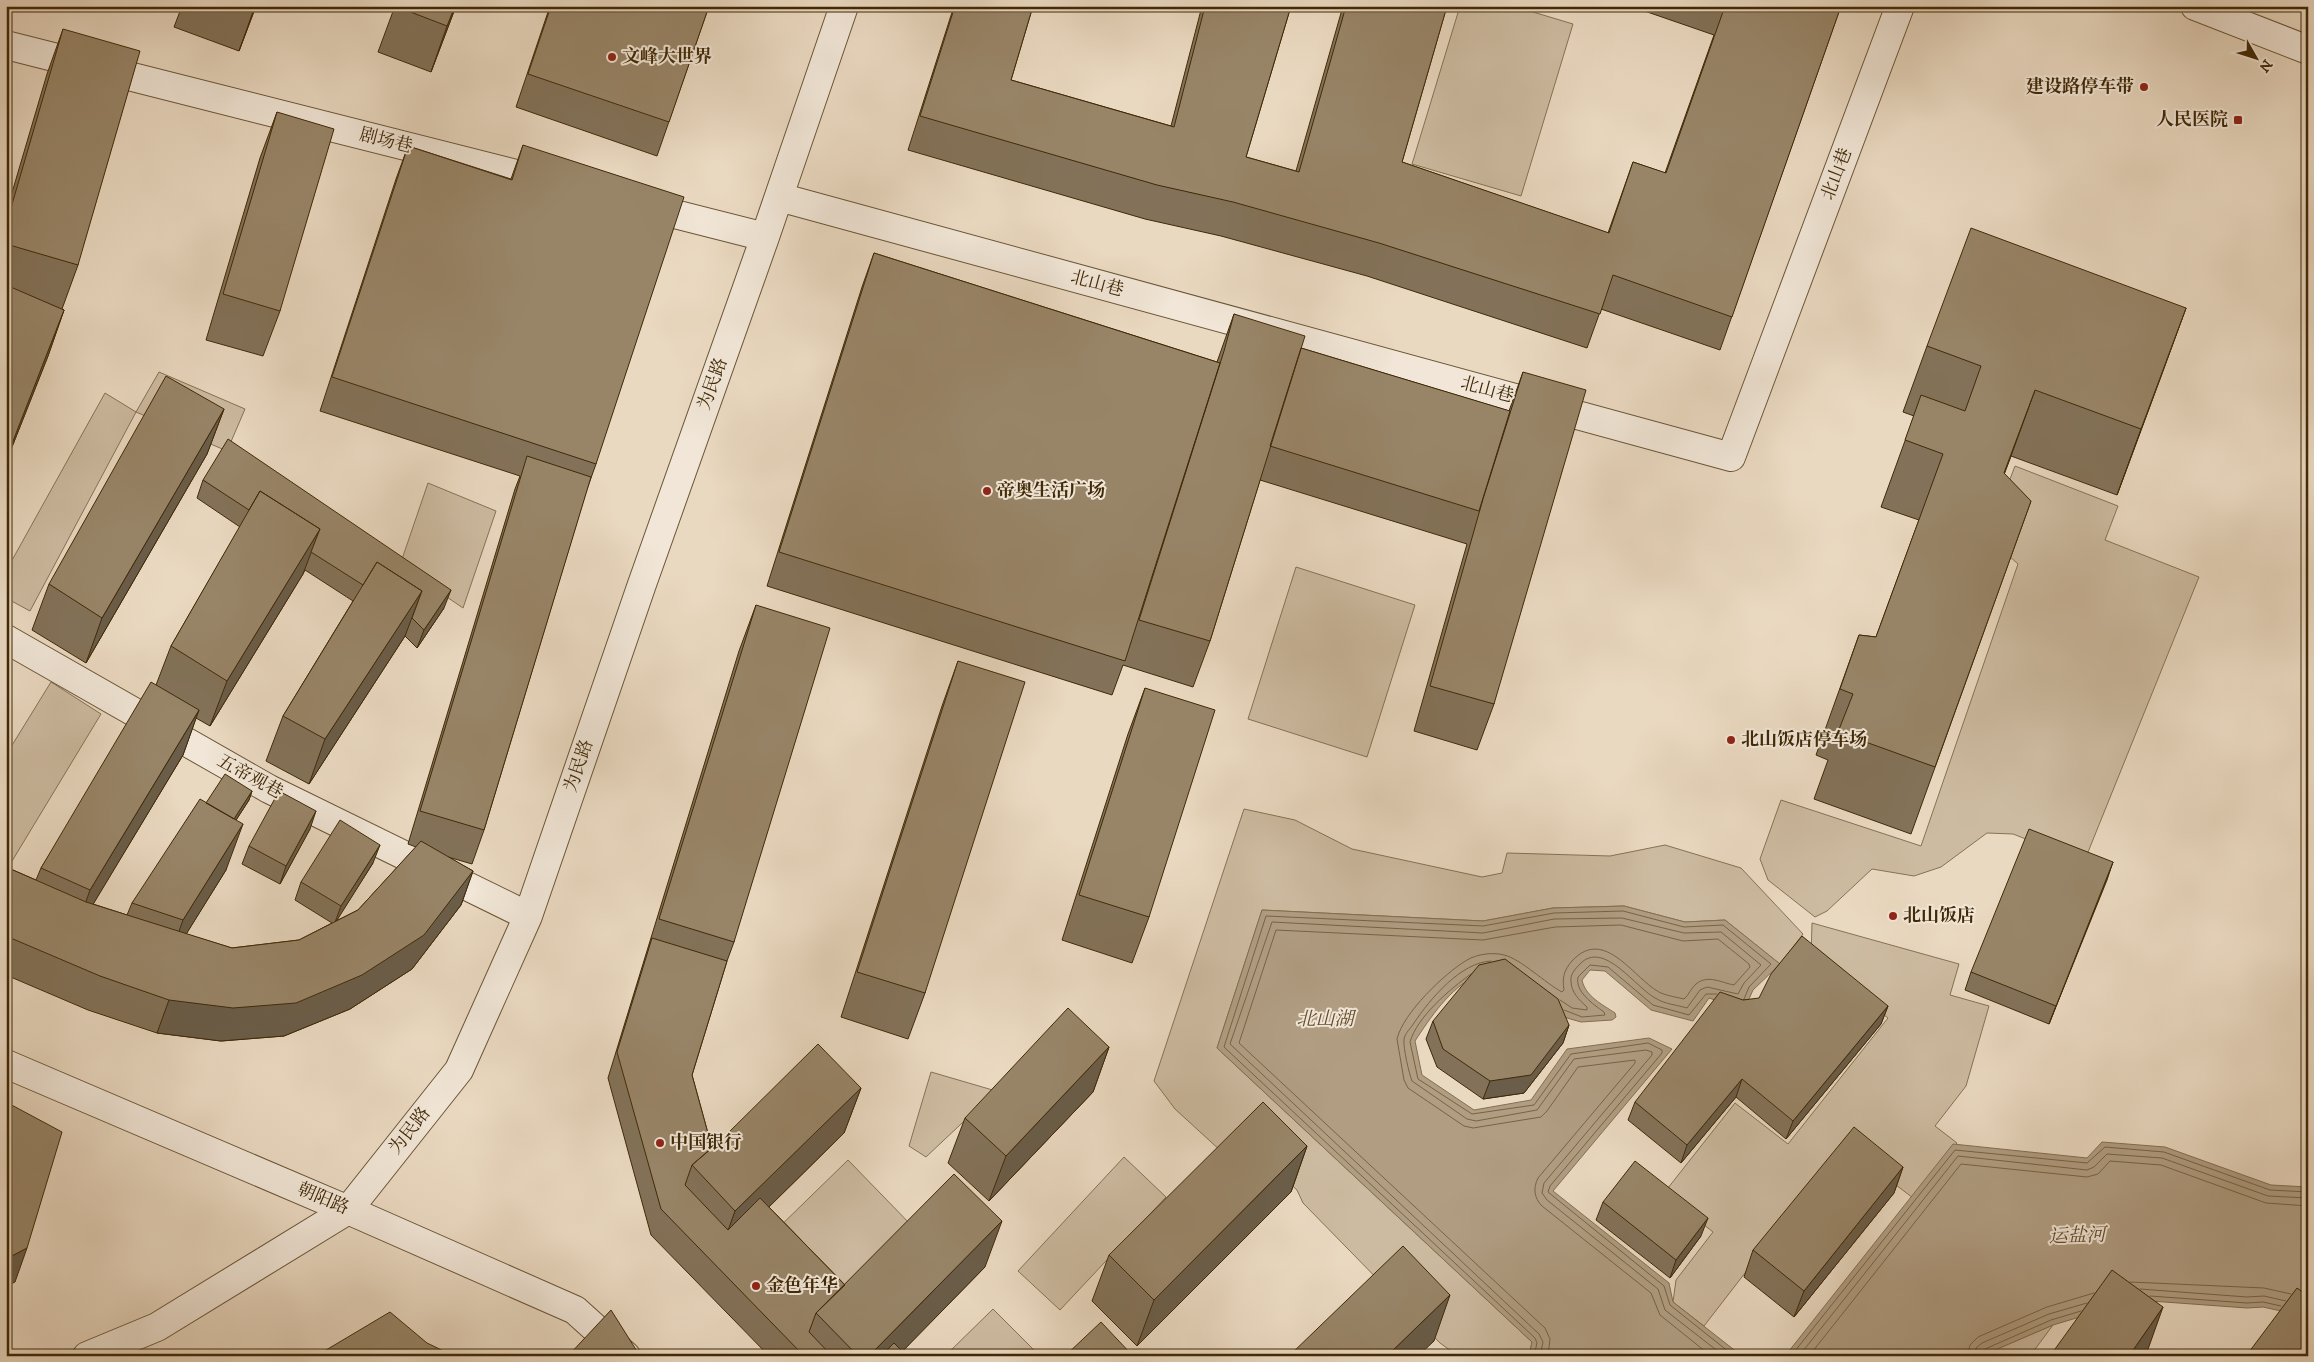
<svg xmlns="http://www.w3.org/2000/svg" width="2314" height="1362" viewBox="0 0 2314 1362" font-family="'IM FELL DW Pica','Noto Serif SC',serif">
  <rect width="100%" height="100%" fill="#ead9c1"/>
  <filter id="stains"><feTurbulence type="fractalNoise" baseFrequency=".004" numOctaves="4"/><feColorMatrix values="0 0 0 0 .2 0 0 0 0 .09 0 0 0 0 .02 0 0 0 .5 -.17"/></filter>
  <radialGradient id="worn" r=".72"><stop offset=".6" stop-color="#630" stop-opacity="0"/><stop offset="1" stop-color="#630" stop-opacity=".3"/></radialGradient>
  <!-- green -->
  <path fill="#cdbba1" stroke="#867254" d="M1460 6H1513L1573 24 1521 196 1412 164Z
    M159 372 245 409 227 451 136 412 30 611 6 598V571L105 393 136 412Z
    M2015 466 2118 506 2105 540 2199 577 2084 862 2013 834 1987 833 1941 867 1914 876 1872 869 1827 911 1815 917 1768 880 1760 859 1781 800 1921 846 2018 564 1988 537Z
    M428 483 496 511 463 608 400 565Z
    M1296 567 1415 605 1367 757 1248 719Z
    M51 682 101 714 6 871V755Z
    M1244 809 1295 820 1352 849 1482 877 1502 873 1507 853 1610 856 1665 845 1741 868 1803 934 1780 964 1725 920 1685 922 1624 906 1553 908 1483 921 1262 910 1217 1048 1532 1342 1529 1356H1458L1440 1343 1303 1203 1297 1190 1240 1138 1222 1152 1175 1109 1154 1081Z
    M1812 923 1959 964 1950 995 1989 1006 1966 1086 1935 1126 1957 1143 1913 1198 1844 1145 1704 1326 1673 1302 1676 1280 1713 1232 1664 1193 1735 1103 1788 1144 1888 1018 1811 959Z
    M931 1072 996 1091 926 1157 909 1146Z
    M1124 1157 1166 1197 1060 1310 1018 1271Z
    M848 1160 914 1228 836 1304 770 1236Z
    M993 1309 1034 1350 1028 1356H945Z
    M2053 1325 2030 1356H1981Z"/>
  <!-- water -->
  <path fill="#b09d82" stroke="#836f51" d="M1624 906 1685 922 1725 920 1780 964 1753 990 1744 1010 1709 998 1693 1021 1651 1010 1605 971 1590 970 1582 980C1585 996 1603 1005 1615 1013L1616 1017 1612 1020 1581 1022 1567 1018 1499 973C1492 974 1483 973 1476 976 1450 988 1430 1018 1415 1041L1422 1075 1474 1110 1531 1100 1567 1049 1649 1038 1672 1049 1553 1191 1669 1283 1673 1302 1742 1356H1529L1532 1342 1217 1048 1262 910 1483 921 1553 908Z
    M2102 1142 2165 1147 2271 1185 2308 1187V1317L2263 1307 2247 1308 2137 1300 2053 1325 1981 1356H1785L1953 1144 2087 1158Z"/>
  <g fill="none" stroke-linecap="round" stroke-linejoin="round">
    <!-- shore -->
    <path stroke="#786344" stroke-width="1" d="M1491 961C1461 962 1430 999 1414 1023 1411 1028 1405 1033 1404 1039 1403 1048 1409 1073 1412 1081L1467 1119 1476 1121 1537 1110 1574 1059 1646 1050 1652 1052V1055L1544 1183 1542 1193 1547 1200 1658 1289 1665 1310 1724 1356
      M1471 974C1450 989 1417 1017 1410 1042L1418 1079 1472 1114 1534 1105 1571 1054 1648 1043 1662 1050V1053L1550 1186 1548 1192 1664 1286 1670 1305 1734 1356
      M1564 1010 1582 1017 1605 1015 1604 1012C1593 1004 1575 992 1578 977L1590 965 1608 967 1653 1005 1689 1015 1706 994H1717
      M2130 1282 2264 1288 2291 1294
      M2140 1289 2247 1297 2264 1296 2286 1301
      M2150 1296 2247 1303 2263 1302 2281 1306
      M1534 1356 1537 1343 1535 1338 1224 1047 1266 916 1483 926 1554 913 1623 911 1684 927 1723 925 1771 964 1749 987 1744 999
      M1540 1356 1543 1342 1539 1334 1230 1044 1272 922 1483 933 1554 919 1622 918 1684 933 1721 932 1761 965 1744 983 1738 994 1707 987 1700 990 1687 1008C1677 1005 1665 1004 1657 999 1636 989 1604 939 1580 964 1575 969 1570 975 1571 981 1571 992 1579 1000 1587 1007V1010L1572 1008 1560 1000
      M1548 1356 1550 1339 1545 1328 1239 1043 1276 930 1483 940 1555 927 1621 925 1683 941 1718 939 1749 964 1750 967 1734 985C1722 983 1708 974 1696 984 1691 988 1689 995 1684 999 1676 997 1668 996 1661 993 1635 981 1605 925 1572 961 1564 970 1562 978 1564 990L1562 992C1545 983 1521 959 1504 955 1493 952 1477 954 1467 960 1445 973 1403 1013 1397 1039L1404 1080 1408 1088 1464 1126 1473 1128 1541 1117 1547 1111 1578 1067 1635 1060V1063L1538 1178C1533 1188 1534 1198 1542 1206L1651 1293 1660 1315 1711 1356
      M1791 1356 1955 1150 2087 1163 2105 1147 2164 1152 2270 1190 2308 1192
      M1799 1356 1958 1156 2087 1170 2094 1167 2107 1154 2162 1158 2268 1196 2308 1198
      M1809 1356 1961 1164 2087 1177 2098 1174 2110 1161 2161 1165 2266 1203 2308 1206
      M1967 1356 1970 1345 1978 1337 2047 1307 2094 1293
      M1975 1356 1976 1348 1982 1343 2049 1314 2087 1303
      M1981 1356 1985 1349 2051 1320 2081 1311"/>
    <!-- minor casing -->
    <g stroke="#6a5536" stroke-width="30">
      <path id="minor" d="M2195 6 2308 50
        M6 45 548 182
        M779 197 1731 457 1900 6
        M643 206 765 237
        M6 639 269 789 528 916
        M6 1064 348 1210 575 1310 626 1356
        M87 1356 157 1327 348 1210 459 1070 528 916 641 587 765 237 844 6"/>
    </g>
    <!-- minor -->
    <use href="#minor" stroke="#f1e6d7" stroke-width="28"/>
  </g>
  <!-- wall -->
  <path fill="#837259" stroke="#402907" d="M182 6H256L239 51 174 27Z
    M395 6H456L431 72 378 52Z
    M550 6H709L657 156 516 107Z
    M954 6H1033L1011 80 1171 126 1202 6H1291L1246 157 1296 171 1343 6H1447L1402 162 1608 233 1633 162 1665 173 1714 35 1630 6H1841L1720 350 1601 309 1587 348 1367 276 1221 236 1145 219 908 150Z
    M63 29 78 265 62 309 64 310 48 356 6 462V213L47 74Z
    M277 112 280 311 263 356 206 340 260 158Z
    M523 145 596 464 586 492 484 830 472 864 448 857 473 871 461 905 412 969 350 1009 284 1036 221 1041 157 1033 88 1010 6 975V867L36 880 41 868 156 685 171 646 240 527 197 498 203 480 444 608 417 648 405 636 309 784 266 761 283 716 353 601 305 570 303 574 210 726 196 718 183 755 93 904 127 915 132 903 206 803 252 791 249 800 236 820 226 870 186 934 232 948 299 940 332 923 295 900 301 882 373 863 336 921 358 910 416 847 408 844 515 489 520 476 320 411 396 179 408 146 511 179Z
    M874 253 1217 362 1234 314 1301 348 1509 411 1523 372 1494 704 1477 750 1414 731 1467 544 1260 480 1210 641 1193 687 1123 665 1112 695 767 586 862 287Z
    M2186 308 2117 495 2011 456 2004 474 2031 501 1911 834 1814 799 1828 760 1816 755 1859 635 1876 637 1919 520 1881 507 1914 416 1903 412 1927 346Z
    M224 409 207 454 86 663 32 630 49 584Z
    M756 605 734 942 727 961 692 1075 712 1148 861 1088 844 1133 769 1207 845 1285 985 1267 902 1351 907 1356H769L651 1235 608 1078 739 651Z
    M958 661 925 993 908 1039 841 1017 942 706Z
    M1145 688 1149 917 1132 963 1062 940 1128 734Z
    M310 829 280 884 242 864 249 846Z
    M2113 862 2049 1024 1965 990 1971 972Z
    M1743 1000 1888 1006 1881 1024 1786 1139 1736 1097 1681 1163 1628 1120 1635 1102Z
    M1433 1021 1569 1025 1563 1043 1524 1093 1483 1099 1437 1067 1426 1039Z
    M1109 1047 1093 1092 989 1201 948 1163 965 1118Z
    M1307 1146 1291 1192 1137 1346 1092 1301 1109 1255Z
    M1903 1167 1894 1193 1794 1317 1744 1277 1753 1250Z
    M1603 1202 1701 1236 1670 1278 1596 1220Z"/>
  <!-- shaded-wall -->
  <path fill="#6a5d49" stroke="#402907" d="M255 6H256L239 51Z
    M455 6H456L431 72 447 26Z
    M2186 308 2162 374 2117 495 2141 429Z
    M64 310 48 356 6 462V459Z
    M2035 390 2011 456 1980 539 2004 473Z
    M224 409 207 454 86 663 102 618Z
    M320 529 303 574 210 726 227 681Z
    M451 590 444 608 417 648 424 630Z
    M422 591 405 636 309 784 325 739Z
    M199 710 183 755 74 936 90 890Z
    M252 791 249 800 220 845 223 835Z
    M316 811 310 829 280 884 286 866Z
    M243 824 226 870 167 965 183 920Z
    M380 845 373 863 334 925 341 906Z
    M2113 862 2107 880 2049 1024 2056 1006Z
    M473 871 461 905 412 969 350 1009 284 1036 221 1041 157 1033 169 1000Z
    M1888 1006 1881 1024 1786 1139 1793 1121Z
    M1569 1025 1563 1043 1524 1093 1483 1099 1490 1081Z
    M1109 1047 1093 1092 989 1201 1006 1156Z
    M1742 1079 1736 1097 1681 1163 1687 1145Z
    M861 1088 844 1133 719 1256 735 1211Z
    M1307 1146 1291 1192 1137 1346 1154 1300Z
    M1903 1167 1894 1193 1794 1317 1804 1291Z
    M1708 1218 1701 1236 1670 1278 1676 1260Z
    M1002 1221 985 1267 898 1356H869Z
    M27 1248 15 1282 6 1286V1259Z
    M1450 1295 1434 1341 1418 1356H1387Z
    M2163 1307 2147 1352 2144 1356H2129Z"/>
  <!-- building -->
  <path fill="#988568" stroke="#402907" d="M395 6H455L447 26Z
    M551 6H709L669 122 528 74Z
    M955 6H1033L1011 80 1174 127 1205 6H1291L1246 157 1299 172 1346 6H1447L1402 162 1609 233 1633 162 1666 173 1725 6H1841L1732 317 1613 275 1600 314 1379 243 1233 202 1157 185 920 116Z
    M63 29 140 51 78 265 6 244V225Z
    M277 112 334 129 280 311 223 294Z
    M523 145 684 197 596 464 332 377 408 146 512 180Z
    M1971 228 2186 308 2141 429 2035 390 2004 473 2031 501 1935 767 1838 732 1853 694 1840 689 1859 635 1876 637 1943 454 1905 440 1921 395 1965 411 1981 366 1927 346Z
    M874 253 1220 363 1125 661 779 552Z
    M6 285 64 310 6 459Z
    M1234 314 1305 336 1210 641 1139 620 1224 351Z
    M1301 348 1510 411 1479 511 1270 446Z
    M1523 372 1586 390 1494 704 1430 686 1483 499Z
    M166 376 224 409 102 618 49 584Z
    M228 439 451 590 424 630 412 618 422 591 377 562 363 585 311 552 320 529 260 491 249 510 203 480Z
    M527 456 591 477 484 830 420 811Z
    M260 491 320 529 227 681 171 646Z
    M377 562 422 591 325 739 283 716Z
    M756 605 830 628 734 942 659 919Z
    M958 661 1025 682 925 993 857 972Z
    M151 682 199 710 90 890 41 868Z
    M1145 688 1215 710 1149 917 1079 895Z
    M225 774 252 791 234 819 206 803Z
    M279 791 316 811 286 866 249 846Z
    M200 799 243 824 183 920 132 903Z
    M340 820 380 845 341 906 301 882Z
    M2029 829 2113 862 2056 1006 1971 972Z
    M421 841 473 871 424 935 362 975 296 1003 233 1008 169 1000 100 976 6 936V867L86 902 232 948 299 940 358 910Z
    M1802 936 1888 1006 1793 1121 1742 1079 1687 1145 1635 1102 1720 992 1743 1000 1759 998 1771 974Z
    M652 938 727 961 692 1075 712 1148 692 1165 685 1185 728 1230 760 1198 845 1285 816 1313 809 1332 832 1356H804L661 1209 617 1052Z
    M1505 959 1558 999 1569 1025 1531 1075 1490 1081 1443 1049 1433 1021 1479 965Z
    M1068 1008 1109 1047 1006 1156 965 1118Z
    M818 1044 861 1088 735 1211 692 1165 722 1139Z
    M6 1102 62 1132 27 1248 6 1259Z
    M1263 1102 1307 1146 1154 1300 1109 1255Z
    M1854 1127 1903 1167 1804 1291 1753 1250Z
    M1635 1161 1708 1218 1676 1260 1603 1202Z
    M954 1174 1002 1221 869 1356H858L816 1313Z
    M1403 1246 1450 1295 1387 1356H1289Z
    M2112 1270 2163 1307 2129 1356H2050Z
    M2297 1288 2308 1296V1356H2246Z
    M611 1310 640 1356H568Z
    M390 1312 427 1343 454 1356H316Z
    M1101 1322 1133 1356H1065Z
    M894 1343 907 1356H881Z"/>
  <!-- markers -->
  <g fill="#8f2418" stroke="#f1e6d7" stroke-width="2">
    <circle cx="612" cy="57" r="5"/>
    <circle cx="2144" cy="87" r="5"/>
    <rect x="2233" y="115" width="10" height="10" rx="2.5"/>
    <circle cx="987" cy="491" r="5"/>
    <circle cx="1731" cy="740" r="5"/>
    <circle cx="1893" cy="916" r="5"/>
    <circle cx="660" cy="1143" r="5"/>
    <circle cx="756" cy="1286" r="5"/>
  </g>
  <g text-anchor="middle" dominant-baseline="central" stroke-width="4" stroke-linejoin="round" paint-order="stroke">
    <!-- poi labels -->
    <g font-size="18" font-weight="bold" fill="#402907" stroke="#f1e6d7" text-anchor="start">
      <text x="622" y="57">文峰大世界</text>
      <text x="2134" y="87" text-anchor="end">建设路停车带</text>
      <text x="2228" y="120" text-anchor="end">人民医院</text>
      <text x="997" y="491">帝奥生活广场</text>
      <text x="1741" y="740">北山饭店停车场</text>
      <text x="1903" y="916">北山饭店</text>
      <text x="670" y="1143">中国银行</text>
      <text x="766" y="1286">金色年华</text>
    </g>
    <!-- street labels -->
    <g font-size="18" fill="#402907" stroke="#f1e6d7">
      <text transform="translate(386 141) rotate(14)">剧场巷</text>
      <text transform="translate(1837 174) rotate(-69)">北山巷</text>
      <text transform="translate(1097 284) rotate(15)">北山巷</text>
      <text transform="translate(713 384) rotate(-70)">为民路</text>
      <text transform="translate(1487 390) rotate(15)">北山巷</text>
      <text transform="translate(579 766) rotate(-71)">为民路</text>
      <text transform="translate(250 777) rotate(29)">五帝观巷</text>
      <text transform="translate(410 1131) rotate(-52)">为民路</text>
      <text transform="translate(323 1199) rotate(23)">朝阳路</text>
    </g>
    <!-- water labels -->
    <g font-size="19" font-style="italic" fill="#624c2c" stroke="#f1e6d7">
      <text x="1325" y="1019">北山湖</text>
      <text transform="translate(2077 1236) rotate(-2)">运盐河</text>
    </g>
  </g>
  <!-- margin -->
  <rect width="2314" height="1362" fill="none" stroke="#ead9c1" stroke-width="25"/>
  <rect x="8" y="8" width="2299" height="1347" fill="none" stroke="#402907" stroke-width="2.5"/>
  <rect x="12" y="12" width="2289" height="1337" fill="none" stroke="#402907"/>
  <!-- north arrow -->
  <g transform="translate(2256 58) rotate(129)" stroke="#f1e6d7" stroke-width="4" paint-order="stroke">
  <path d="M0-4L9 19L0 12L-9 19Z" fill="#402907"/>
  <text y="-8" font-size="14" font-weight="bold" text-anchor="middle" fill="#402907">N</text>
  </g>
  <rect width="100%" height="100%" filter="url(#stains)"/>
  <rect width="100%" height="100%" fill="url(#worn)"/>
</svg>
